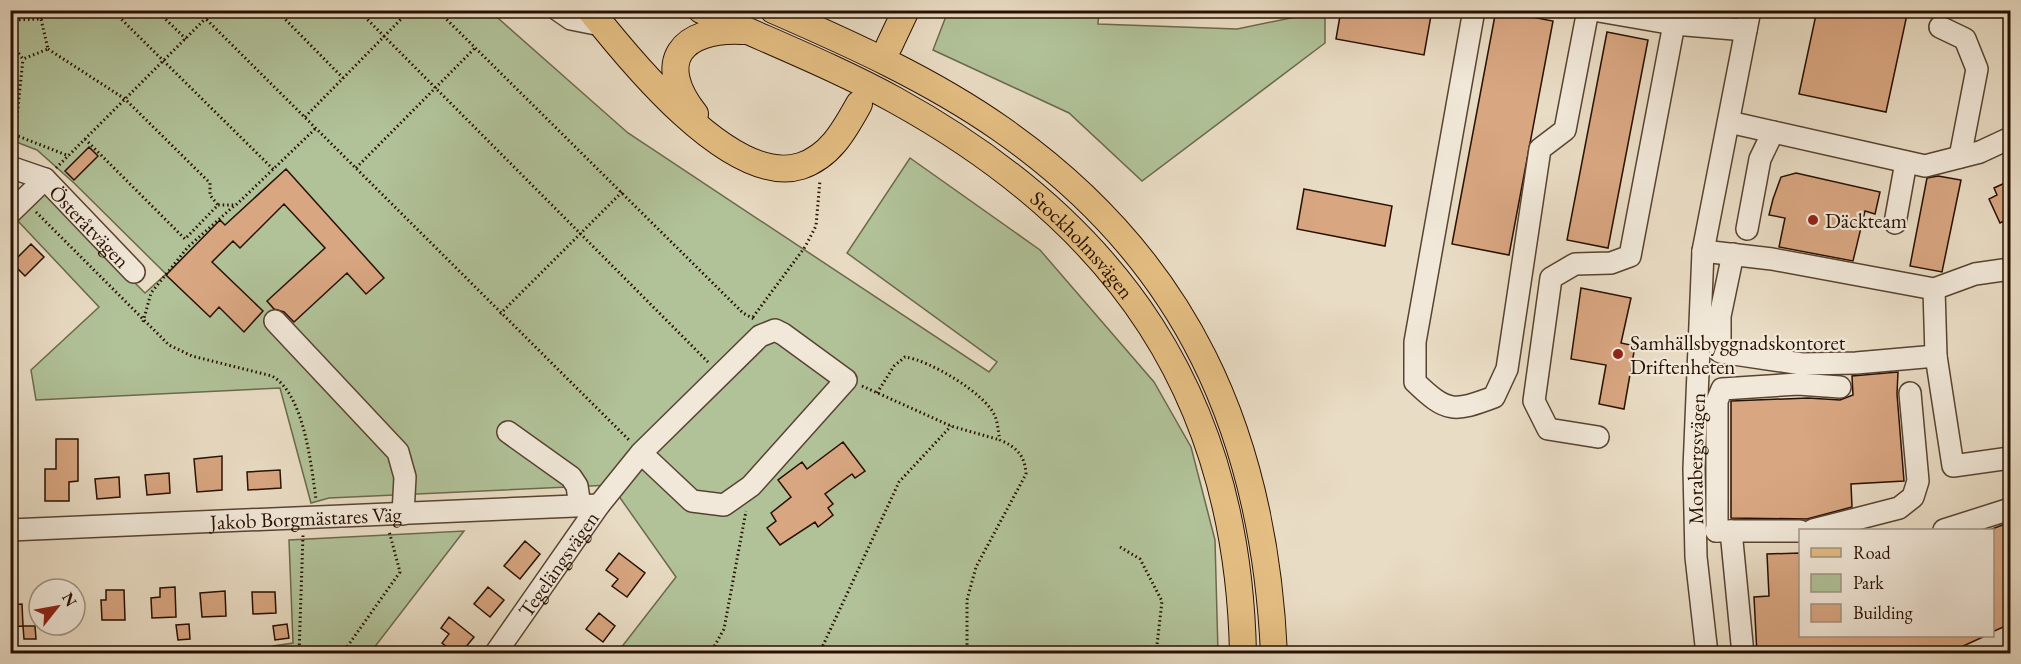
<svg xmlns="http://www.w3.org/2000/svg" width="2021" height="664" viewBox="0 0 2021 664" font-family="'EB Garamond',serif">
  <rect width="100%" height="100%" fill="#e9dcc4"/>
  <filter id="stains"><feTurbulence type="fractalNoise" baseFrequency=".00333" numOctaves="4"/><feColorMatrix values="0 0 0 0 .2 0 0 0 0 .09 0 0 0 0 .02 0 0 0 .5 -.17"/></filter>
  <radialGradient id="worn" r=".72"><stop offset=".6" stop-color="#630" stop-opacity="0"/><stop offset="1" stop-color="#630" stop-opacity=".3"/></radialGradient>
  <!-- green -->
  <path fill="#b1c299" stroke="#6c694c" stroke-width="1.5" d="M10 11H490L628 133 989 372 997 362 847 253 910 158 1040 250 1154 382 1191 447 1215 540 1218 653H617L676 577 611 485 329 498 311 503 280 388 36 400 31 370 99 307 17 220 43 191 145 293 166 274 74 183 37 150 11 140Z
    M948 11H1099L1098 24 1237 29 1325 11V43L1142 181 1069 113 933 50Z
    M464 531 370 653H269L273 646 293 643 289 540Z"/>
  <!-- building -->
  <path fill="#d8a681" stroke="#281000" stroke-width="1.5" d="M1341 10H1432L1424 55 1336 39Z
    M1496 10 1553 21 1509 255 1452 244Z
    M1817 10H1908L1886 112 1799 94Z
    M1607 32 1648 40 1608 248 1567 240Z
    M89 147 98 156 74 180 65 171Z
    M286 169 384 278 366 294 347 273 294 322 284 312 274 309 267 301 325 248 284 204 240 248 233 241 212 262 263 311 244 332 219 307 210 317 166 275 220 220 225 225Z
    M1796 173 1880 192 1875 214 1865 211 1853 261 1779 247 1785 218 1769 215 1773 199 1781 177Z
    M1938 176 1961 180 1942 272 1910 266 1927 178Z
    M2007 182 2010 189V218L2000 223 1989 199 1997 195 1994 188Z
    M1304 189 1392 206 1385 246 1297 229Z
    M31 244 44 257 25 276 12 263Z
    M1581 288 1631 298 1621 343 1635 346 1624 409 1599 404 1606 365 1571 359Z
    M1898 372 1897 394 1904 481 1851 484 1852 507 1807 519 1731 518V401L1808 398 1840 400 1853 395 1852 376Z
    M56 439H78V481L69 482V501H45V469H56Z
    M843 442 865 471 855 478 852 474 825 494 833 504 828 508 833 515 818 527 815 522 780 545 767 528 776 521 771 513 791 497 778 480 802 462 807 469Z
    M222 456V490L197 492 194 459Z
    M280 470 281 488 248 490 247 472Z
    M169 473 170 493 147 495 145 475Z
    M119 477 120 497 97 499 95 479Z
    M2010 522V624L1992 632V529Z
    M525 541 540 554 520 579 504 566Z
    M619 553 645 573 627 597 612 586 618 579 606 570Z
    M1800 553V636H1985L1946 654H1757L1754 597 1769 596 1767 554Z
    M175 587 176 617 152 618 151 598 160 597V588Z
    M488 587 504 600 490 617 474 604Z
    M106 590H124L125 620H102L101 600H106Z
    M225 591 226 616 202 617 200 593Z
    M252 592H275L276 613 253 614Z
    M22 604 23 626 10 627V605Z
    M599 613 615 626 603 642 586 629Z
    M449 617 474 637 460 654H456L442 643 449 634 441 628Z
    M189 624 190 639 178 640 176 625Z
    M287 624 289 638 275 640 273 626Z
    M23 626H35L36 639H24Z"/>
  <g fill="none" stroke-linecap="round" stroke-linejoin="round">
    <!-- minor casing -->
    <g stroke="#584331" stroke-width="24">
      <g id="minor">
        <path d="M558 10 571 19 601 25"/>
        <path d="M1474 10 1415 342V382C1447 413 1454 412 1494 397L1507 369 1540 149 1565 130 1588 10"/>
        <path d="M1593 10 1674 24 1746 30"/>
        <path d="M1940 27 1965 39 1977 69 1960 157"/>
        <path d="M1729 122 1925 166 1980 152 2010 138"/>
        <path id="s1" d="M10 167 45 179 134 272"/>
        <path d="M10 213 45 179"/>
        <path d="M1895 223 1906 162"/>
        <path d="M1747 229 1760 159 1773 132"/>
        <path d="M1703 251 1772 259 1934 289 1975 274 2010 269"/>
        <path d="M1733 254 1720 316V352L1802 364 1856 363 1936 356"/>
        <path d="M1934 289 1936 356 1953 466 2010 458"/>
        <path d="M275 321 398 452 405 477 403 514"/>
        <path d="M508 432 571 477 577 486 580 506"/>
        <path d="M1598 437 1548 429 1534 401 1551 278 1575 264 1611 263 1630 256 1674 24"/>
        <path id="s2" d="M10 530 599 505"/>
        <path d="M1813 530 1899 508 1913 497 1918 481 1910 393"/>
        <path d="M1944 530 2010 509"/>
        <path d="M1716 531H1800"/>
        <path d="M1717 531V401L1722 389 1798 384 1840 387"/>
        <path d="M1731 531 1743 654"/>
        <path id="s3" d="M495 654 599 505 641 453 760 336 775 330 783 334 846 380 751 486 724 505 692 501 641 453"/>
        <path id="s4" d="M1707 654 1696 557 1694 469 1703 251 1750 10"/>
      </g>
    </g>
    <!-- major casing -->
    <g stroke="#281000" stroke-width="28">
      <g id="major">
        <path d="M590 10C628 58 732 188 801 166 831 156 845 129 859 104"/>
        <path id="s5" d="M701 10C766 40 833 66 895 100 1118 223 1238 395 1243 654"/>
        <path d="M773 10C851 44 931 80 1001 129 1186 258 1264 432 1274 654"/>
        <path d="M889 46 906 10"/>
        <path d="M695 114C654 62 681 28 742 31"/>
      </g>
    </g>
    <!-- path -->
    <path stroke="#281000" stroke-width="3" stroke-dasharray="1.5 3" stroke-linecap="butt" d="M112 10 274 170
      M156 10 186 39
      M197 10 630 441
      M276 10 343 78
      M358 10 708 362
      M437 10 743 313 756 320
      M41 19 50 10
      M10 20 41 19 48 49 23 59 10 42
      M48 49 125 99 210 183V195L218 205
      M305 117 410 10
      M10 133 69 156
      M15 135 23 59
      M85 139 185 239 218 205H236L316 128
      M56 168 214 10
      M356 168 475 48
      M36 212 169 345 192 356 272 376C304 394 311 464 316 499
      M500 314 622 192
      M753 317 805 247 816 226 820 180
      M143 322 151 293 188 247 234 206
      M862 386 951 426 1000 440
      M877 393 894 366 905 357C929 360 985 393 995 416 998 423 998 432 1000 440 1016 447 1025 455 1026 474L976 567 967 600V654
      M1120 547 1140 559 1162 601 1156 654
      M299 654 303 535
      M342 654 400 572 389 531
      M710 654 724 629 746 511
      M819 654 899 482 951 426"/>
    <!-- minor -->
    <use href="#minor" stroke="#f1e8d9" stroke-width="21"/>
    <!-- major -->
    <use href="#major" stroke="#e4be82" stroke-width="26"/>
  </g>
  <!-- markers -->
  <g fill="#8f2418" stroke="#f1e8d9" stroke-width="2">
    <circle cx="1813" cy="220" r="6"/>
    <circle cx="1618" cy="354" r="6"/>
  </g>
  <g text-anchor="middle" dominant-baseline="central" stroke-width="4.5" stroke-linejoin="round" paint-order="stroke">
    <!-- poi labels -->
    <g font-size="21" fill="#281000" stroke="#f1e8d9" text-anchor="start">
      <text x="1825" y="220">Däckteam</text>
      <text x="1630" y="342">Samhällsbyggnadskontoret<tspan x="1630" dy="24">Driftenheten</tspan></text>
    </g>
    <!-- street labels -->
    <g font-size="21" fill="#281000" stroke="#f1e8d9">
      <text stroke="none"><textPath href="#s1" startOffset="102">Österåtvägen</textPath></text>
      <text stroke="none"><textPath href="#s5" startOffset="452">Stockholmsvägen</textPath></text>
      <text stroke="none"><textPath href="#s4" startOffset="196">Morabergsvägen</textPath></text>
      <text stroke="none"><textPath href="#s2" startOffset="296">Jakob Borgmästares Väg</textPath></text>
      <text stroke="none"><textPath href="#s3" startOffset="110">Tegelängsvägen</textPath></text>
    </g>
  </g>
  <!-- margin -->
  <rect width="2021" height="664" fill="none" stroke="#e9dcc4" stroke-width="36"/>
  <rect x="12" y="12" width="1997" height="640" fill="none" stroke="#281000" stroke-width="3"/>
  <rect x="18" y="18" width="1985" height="628" fill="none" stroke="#281000" stroke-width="1.5"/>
  <!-- legend -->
  <rect x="1799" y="529" width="195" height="108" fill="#f1e8d9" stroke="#a19282" stroke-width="1.5"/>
  <rect x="1811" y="548" width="30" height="9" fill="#e4be82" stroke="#a19282" stroke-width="1.5"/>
  <text x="1853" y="559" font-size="18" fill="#281000">Road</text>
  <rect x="1811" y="574" width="30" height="18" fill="#b1c299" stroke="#a19282" stroke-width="1.5"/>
  <text x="1853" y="589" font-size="18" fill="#281000">Park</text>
  <rect x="1811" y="604" width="30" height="18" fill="#d8a681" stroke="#a19282" stroke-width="1.5"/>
  <text x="1853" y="619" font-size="18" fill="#281000">Building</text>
  <!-- north arrow -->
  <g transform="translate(57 607) rotate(59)"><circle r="28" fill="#f1e8d9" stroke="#a19282" stroke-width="1.5"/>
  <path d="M0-4.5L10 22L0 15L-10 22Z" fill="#8f2418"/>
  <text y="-9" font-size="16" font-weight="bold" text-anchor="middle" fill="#281000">N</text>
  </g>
  <rect width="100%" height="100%" filter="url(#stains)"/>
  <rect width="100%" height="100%" fill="url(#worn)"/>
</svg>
